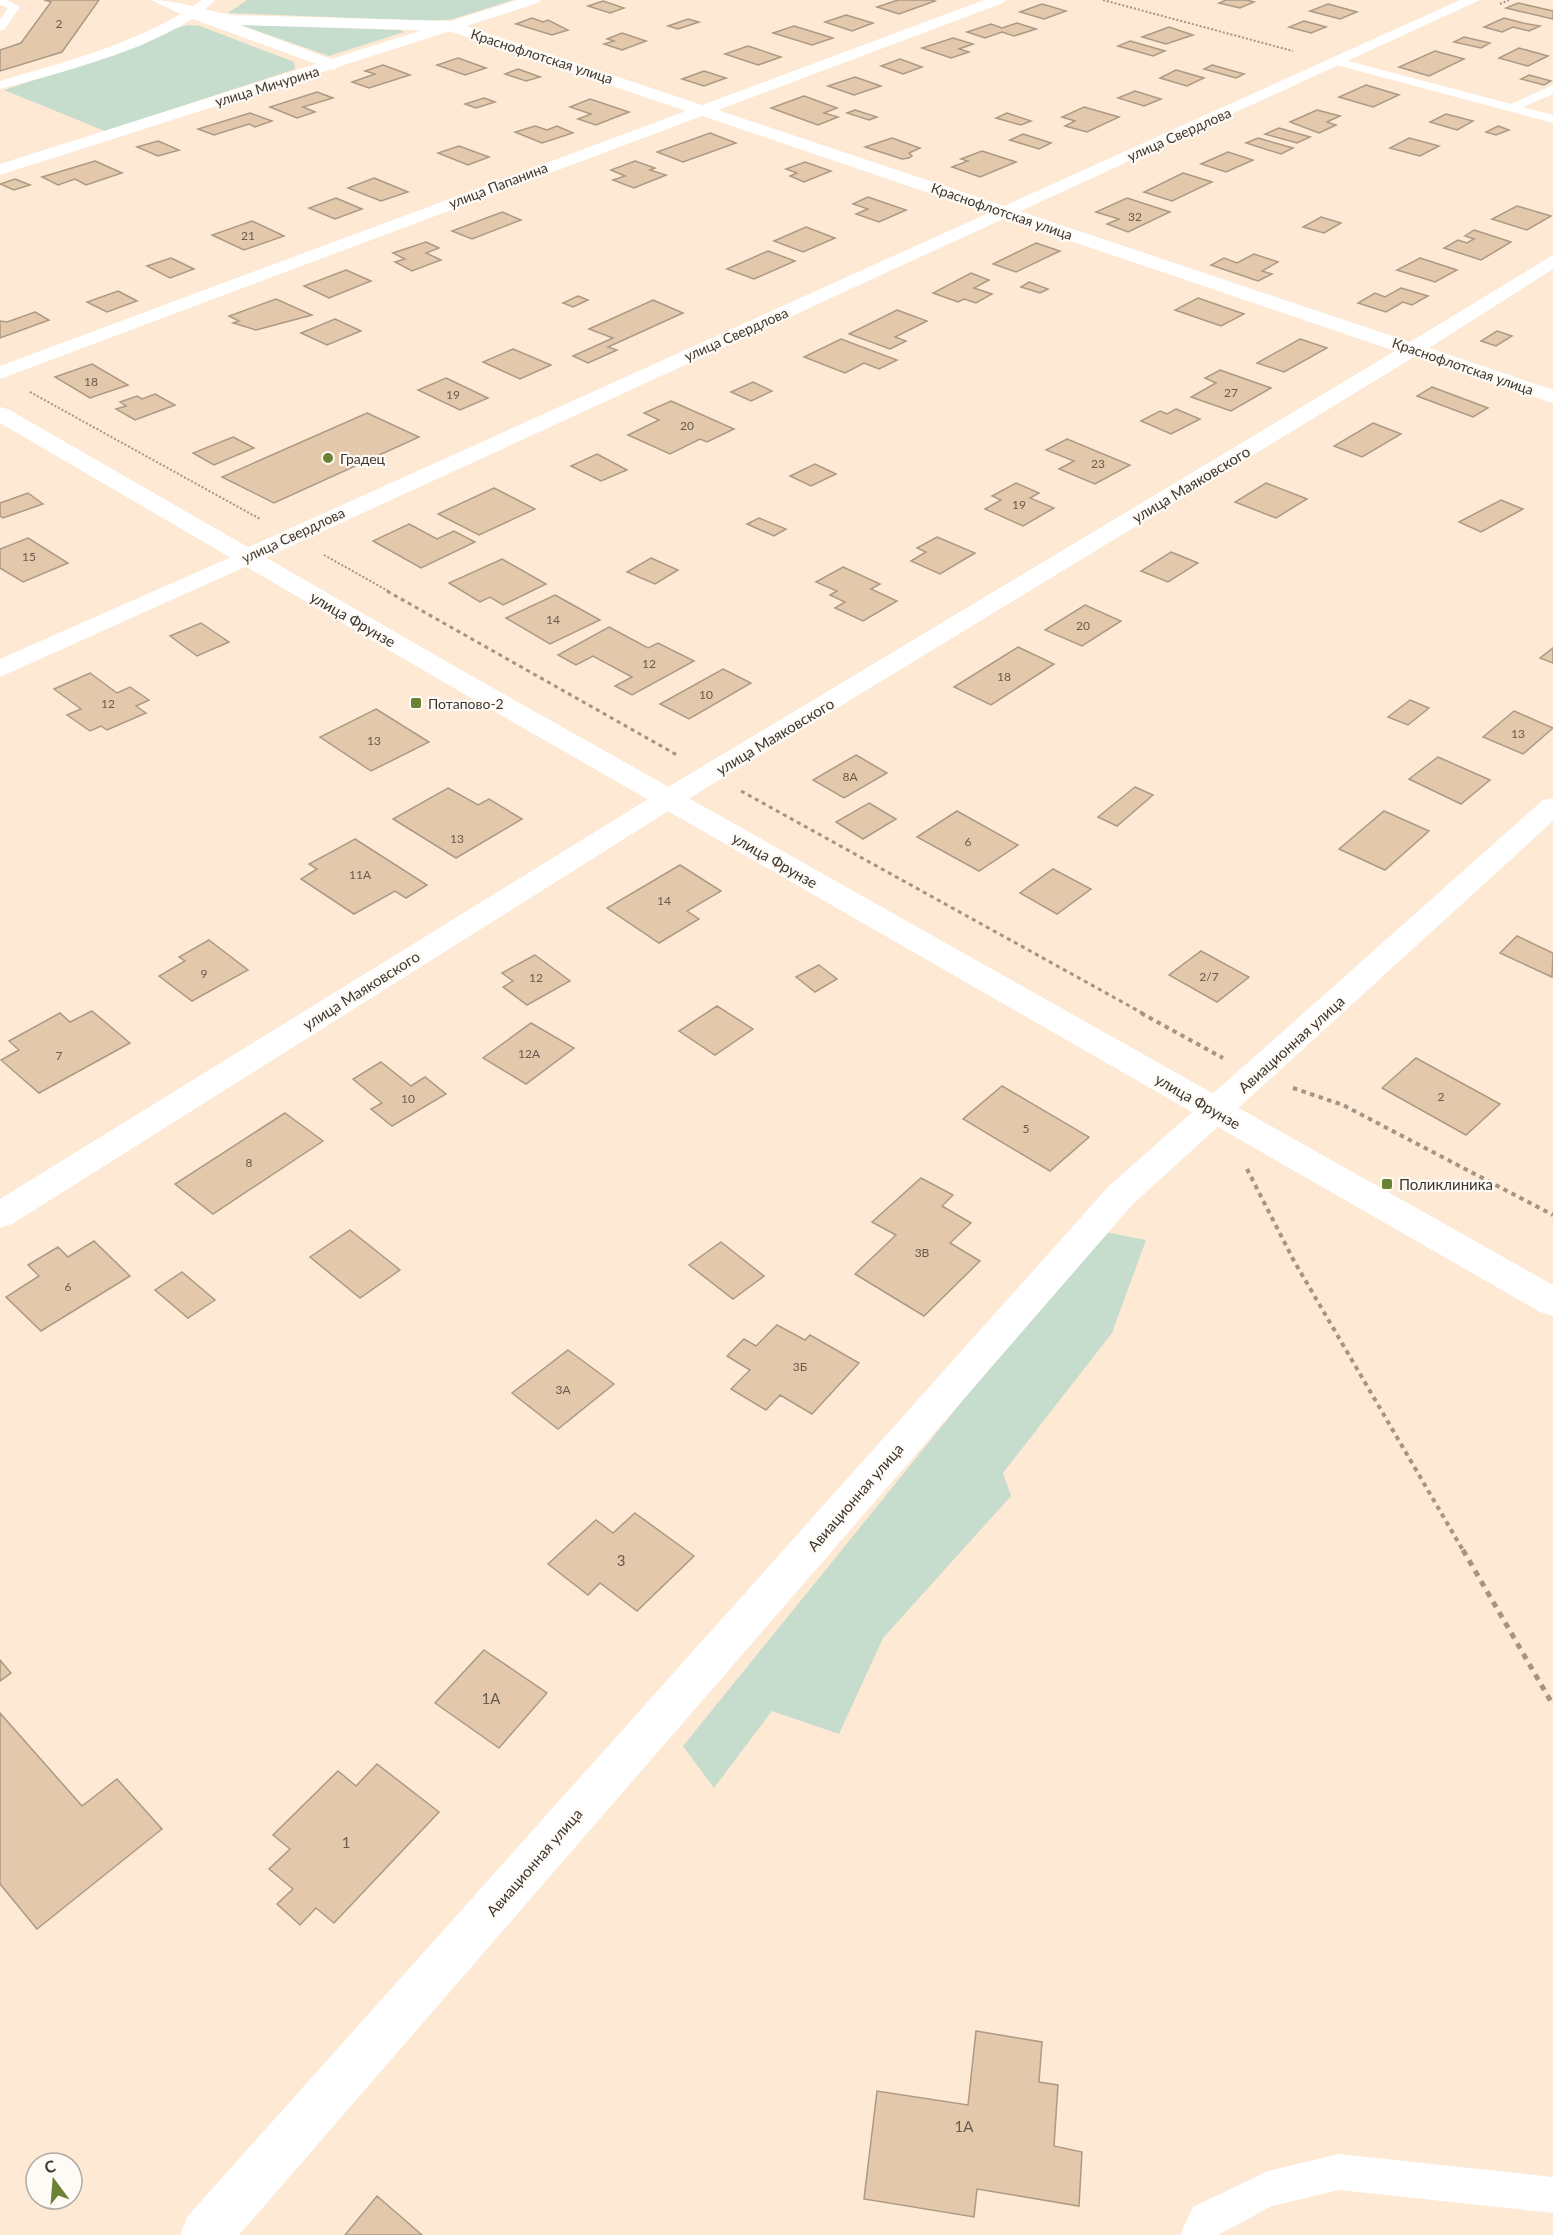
<svg xmlns="http://www.w3.org/2000/svg" width="1553" height="2235" viewBox="0 0 1553 2235" font-family="Lato,sans-serif">
  <rect width="100%" height="100%" fill="#fde9d4"/>
  <!-- green -->
  <path fill="#c6dccc" d="M247 0H513L453 19 430 21 228 13Z
    M238 24 400 30 404 32 329 56Z
    M188 25 200 26 294 62 295 69 105 131 4 90 142 45 170 30Z
    M1100 1231 1146 1240 1112 1333 1003 1473 1011 1496 883 1638 839 1734 772 1711 714 1788 683 1746Z"/>
  <!-- building -->
  <path fill="#e3c8ab" stroke="#ac9a86" stroke-width="1.5" d="M44 0H99L62 52 0 71V50L21 43 51 2Z
    M898 0H932L935 1 899 14 877 7Z
    M1226 0H1247L1254 2 1240 8 1219 3Z
    M603 1 624 8 610 13 588 6Z
    M1518 3 1553 11V19L1506 8Z
    M1042 4 1066 11 1044 19 1020 12Z
    M1328 4 1357 12 1340 19 1310 11Z
    M846 15 873 23 852 31 825 22Z
    M532 18 543 22 548 20 568 30 552 35 516 24Z
    M1504 18 1523 23 1540 26 1529 31 1513 27 1502 32 1484 27Z
    M688 19 699 22 678 29 668 26Z
    M1304 21 1326 27 1311 33 1289 27Z
    M1017 23 1036 29 1014 36 1002 32 985 38 967 32 991 24 1002 28Z
    M794 26 833 38 812 45 773 33Z
    M1169 27 1193 35 1166 44 1142 37Z
    M622 33 646 41 622 50 604 44 614 41 607 39Z
    M1464 37 1490 43 1481 48 1454 42Z
    M953 38 973 44 959 49 969 52 951 58 922 48Z
    M1130 41 1165 51 1153 56 1118 46Z
    M748 46 781 57 758 65 725 54Z
    M1519 48 1548 56 1528 66 1499 58Z
    M1435 51 1464 59 1429 76 1399 67Z
    M458 58 486 68 465 75 437 65Z
    M900 59 922 67 903 74 881 66Z
    M383 65 410 75 369 88 352 82 375 74 365 71Z
    M1212 65 1244 74 1236 78 1204 69Z
    M518 69 540 77 526 81 505 74Z
    M1176 70 1204 78 1187 86 1160 78Z
    M704 71 726 78 704 86 682 79Z
    M1529 75 1551 81 1544 85 1521 79Z
    M855 77 881 86 854 95 828 86Z
    M1366 85 1399 95 1373 107 1339 97Z
    M1135 91 1161 99 1144 106 1118 98Z
    M317 92 333 98 303 107 315 112 297 118 270 107Z
    M804 96 837 108 824 113 838 117 818 125 771 108Z
    M484 98 495 102 476 108 465 104Z
    M590 99 629 112 596 125 578 119 591 114 570 107Z
    M1084 107 1119 117 1087 132 1065 126 1075 121 1062 117Z
    M855 110 877 117 869 120 847 113Z
    M1317 110 1340 116 1327 122 1336 125 1319 133 1290 122Z
    M250 113 272 121 255 127 249 124 214 135 198 129Z
    M1007 113 1031 121 1021 125 996 118Z
    M1446 114 1473 121 1457 130 1430 122Z
    M535 126 547 130 557 126 573 133 542 143 515 132Z
    M1498 126 1509 130 1496 135 1486 132Z
    M1279 128 1310 137 1297 143 1265 134Z
    M710 133 736 143 683 162 657 152Z
    M1023 134 1051 143 1039 149 1010 140Z
    M892 138 920 148 909 153 912 156 909 158 902 159 865 147Z
    M1258 138 1293 148 1281 154 1246 143Z
    M1409 138 1439 146 1420 156 1390 148Z
    M158 141 179 150 158 156 137 147Z
    M459 146 489 157 468 165 438 153Z
    M982 151 1016 162 980 177 952 167 968 161 961 159Z
    M1228 152 1253 160 1226 172 1201 164Z
    M95 161 122 173 86 185 75 179 58 185 42 177Z
    M635 161 655 168 650 170 666 175 634 188 613 180 625 176 611 170Z
    M805 162 831 171 804 182 790 176 797 173 786 169Z
    M1183 173 1212 182 1172 201 1144 192Z
    M374 178 408 192 381 201 348 188Z
    M15 179 30 185 14 190 0 184Z
    M868 197 906 210 879 222 856 214 868 209 853 204Z
    M336 198 362 209 335 219 309 208Z
    M1127 198 1170 212 1128 232 1107 224 1119 219 1096 212Z
    M1517 206 1551 216 1527 230 1492 219Z
    M502 212 521 220 472 239 452 231Z
    M1321 217 1341 223 1324 233 1303 227Z
    M252 221 284 236 244 250 212 235Z
    M806 227 835 238 803 252 774 241Z
    M1474 230 1511 242 1481 260 1444 248 1458 240 1467 243 1474 239 1465 236Z
    M426 242 439 248 426 253 441 260 412 271 395 262 405 259 393 253Z
    M1036 243 1060 251 1016 272 993 264Z
    M768 251 795 261 754 279 727 269Z
    M1254 254 1278 262 1262 271 1272 274 1258 281 1211 265 1224 258 1237 263Z
    M171 258 194 269 170 278 147 266Z
    M1420 258 1457 270 1435 282 1397 270Z
    M346 270 371 281 329 298 304 286Z
    M971 273 989 280 974 288 992 294 976 303 964 299 958 302 933 293Z
    M1029 282 1048 289 1040 293 1021 287Z
    M1401 288 1428 296 1412 305 1403 302 1386 312 1358 303 1375 293 1385 297Z
    M118 291 137 301 107 312 87 302Z
    M578 296 588 300 573 307 563 303Z
    M1198 298 1244 314 1221 326 1175 310Z
    M276 299 312 315 256 330 233 323 239 321 229 316Z
    M653 300 683 313 608 347 617 350 588 363 573 356 613 338 589 329Z
    M897 310 927 321 895 337 906 341 890 349 849 334Z
    M35 312 49 320 0 338V321L7 322Z
    M335 319 361 331 327 345 301 333Z
    M1497 331 1512 336 1496 346 1481 341Z
    M841 339 897 360 879 369 864 363 845 373 804 357Z
    M1300 339 1327 348 1284 372 1257 363Z
    M513 349 551 365 520 379 483 362Z
    M92 364 128 385 90 398 55 377Z
    M1220 370 1271 388 1231 411 1191 397 1216 383 1205 378Z
    M446 378 488 398 460 410 418 390Z
    M753 382 772 391 751 401 731 392Z
    M1432 387 1488 408 1473 417 1417 396Z
    M155 394 175 405 135 420 116 409 126 406 120 402 137 396 142 399Z
    M671 401 734 429 707 442 700 439 670 454 628 435 659 420 644 413Z
    M1176 409 1200 419 1171 434 1141 421 1160 411 1167 414Z
    M367 413 419 437 274 503 222 477Z
    M1373 423 1401 434 1362 457 1334 446Z
    M233 437 254 448 214 465 193 453Z
    M1067 439 1130 465 1095 484 1059 469 1074 461 1046 450Z
    M597 454 627 470 601 481 571 466Z
    M815 464 836 474 811 486 790 476Z
    M1016 483 1039 493 1030 498 1054 508 1023 526 985 509 1001 500 992 496Z
    M1266 483 1307 499 1276 518 1235 502Z
    M494 488 535 509 479 535 438 514Z
    M28 493 43 504 3 518 0 516V503Z
    M1501 500 1523 509 1481 532 1459 522Z
    M759 518 786 529 774 536 747 524Z
    M409 524 437 539 454 531 475 542 421 568 373 541Z
    M937 537 975 553 940 574 911 561 926 552 917 548Z
    M28 538 68 563 23 582 0 568V549Z
    M1171 552 1198 563 1168 582 1141 571Z
    M651 558 678 570 655 584 627 572Z
    M502 559 546 584 503 605 490 597 480 602 449 583Z
    M843 567 880 584 871 589 897 601 863 621 835 608 845 602 830 595 837 591 816 582Z
    M555 595 600 620 550 644 506 618Z
    M1085 605 1121 621 1082 646 1045 630Z
    M201 623 229 642 197 656 170 636Z
    M609 627 648 648 658 643 694 661 632 695 615 686 632 677 593 656 576 665 558 655Z
    M1018 647 1054 664 991 705 954 687Z
    M1553 648V663L1540 658Z
    M723 669 751 683 689 719 660 704Z
    M90 673 117 693 130 687 149 700 136 706 146 713 107 730 101 726 90 731 67 715 81 709 54 689Z
    M1410 700 1429 708 1408 725 1388 717Z
    M376 709 429 742 371 771 320 737Z
    M1514 711 1553 728 1523 754 1483 737Z
    M856 755 887 773 844 798 813 780Z
    M1438 757 1490 780 1461 804 1409 779Z
    M1135 787 1153 795 1117 826 1098 817Z
    M448 788 478 805 489 799 522 819 456 858 393 819Z
    M869 803 896 819 863 839 836 822Z
    M957 811 1018 845 979 871 917 837Z
    M1384 811 1429 831 1385 870 1339 849Z
    M355 839 427 885 406 898 395 891 354 914 301 879 317 869 309 864Z
    M680 865 721 891 687 911 699 919 659 943 607 908Z
    M1053 869 1091 889 1057 914 1020 893Z
    M1517 936 1553 953 1552 977 1500 953Z
    M209 940 248 970 192 1001 159 976 185 961 179 957Z
    M1201 951 1249 977 1217 1002 1169 975Z
    M535 955 570 981 527 1005 503 987 513 981 502 973Z
    M819 965 837 979 815 992 796 977Z
    M717 1006 753 1029 715 1055 679 1031Z
    M92 1011 130 1043 39 1093 1 1060 19 1050 9 1041 60 1013 70 1022Z
    M531 1023 574 1048 526 1084 483 1058Z
    M1416 1058 1500 1104 1466 1135 1382 1088Z
    M381 1062 411 1086 425 1077 446 1094 392 1126 371 1109 382 1103 353 1079Z
    M1002 1086 1089 1137 1050 1171 963 1119Z
    M285 1113 323 1141 213 1214 175 1184Z
    M921 1178 953 1195 942 1206 971 1223 950 1243 980 1261 924 1316 855 1274 896 1235 872 1222Z
    M350 1230 400 1270 360 1298 310 1257Z
    M94 1241 130 1276 41 1331 6 1297 39 1276 28 1265 58 1247 68 1257Z
    M721 1242 764 1276 733 1299 689 1265Z
    M182 1272 215 1300 188 1318 155 1290Z
    M777 1325 805 1340 810 1335 859 1363 812 1414 780 1395 766 1410 731 1389 750 1370 727 1356 744 1339 756 1346Z
    M568 1350 614 1384 558 1429 512 1393Z
    M635 1513 694 1556 637 1611 600 1583 588 1595 548 1564 596 1520 613 1533Z
    M484 1650 547 1693 499 1748 435 1703Z
    M0 1660 11 1673 0 1681Z
    M0 1713 82 1806 117 1779 162 1829 37 1929 0 1884Z
    M377 1764 439 1812 334 1923 316 1908 300 1925 277 1904 293 1889 269 1869 290 1849 273 1835 338 1771 356 1786Z
    M976 2031 1042 2042 1039 2082 1058 2085 1054 2146 1082 2152 1079 2206 977 2189 974 2217 864 2199 877 2091 968 2105Z
    M377 2196 422 2235H345Z"/>
  <g fill="none" stroke-linecap="round" stroke-linejoin="round">
    <!-- path-far3 -->
    <path stroke="#a39586" stroke-width="2" stroke-dasharray="2 2" stroke-linecap="butt" d="M1103 0 1293 51
      M1500 4 1509 0
      M30 392 260 519
      M324 555 390 592"/>
    <!-- path-far2 -->
    <path stroke="#a39586" stroke-width="3" stroke-dasharray="4 4" stroke-linecap="butt" d="M387 591 677 755
      M741 791 1144 1014"/>
    <!-- path-far1 -->
    <path stroke="#a39586" stroke-width="4" stroke-dasharray="4.5 4.5" stroke-linecap="butt" d="M1141 1013 1223 1058
      M1293 1088 1343 1105 1553 1215
      M1247 1169 1294 1261 1464 1552"/>
    <!-- path -->
    <path stroke="#a39586" stroke-width="5" stroke-dasharray="6 6" stroke-linecap="butt" d="M1463 1550 1553 1705"/>
    <!-- service -->
    <path fill="#fff" fill-rule="evenodd" d="M0 0H7L20 7 4 30 0 31V20L8 8 0 5Z
      M202 0H215C175 44 57 74 0 89V81C70 60 141 43 202 0Z
      M1337 58 1511 104 1553 85V94L1523 107 1553 115V123L1333 64V60Z
      M1339 2154 1553 2177V2213L1339 2190 1272 2206 1218 2235H1180L1193 2207 1268 2171Z"/>
    <!-- minor -->
    <path fill="#fff" fill-rule="evenodd" d="M151 0C179 0 205 11 233 15L451 21 702 105 984 0H1006L1003 3 718 110 1410 342 1553 255V269L1429 348 1553 390V403L1414 357 678 805 12 1224 0 1228V1199L658 793 1395 351 702 116 0 379V366L686 111 449 31 240 25 339 62 341 65 333 70 187 17Z
      M247 550 256 552 259 557 256 562 0 677V659Z
      M1553 798V821L1132 1205 239 2235H180L187 2217 1108 1187 1543 800Z"/>
    <!-- tertiary -->
    <path fill="#fff" fill-rule="evenodd" d="M517 0H541L538 3 0 175V164Z
      M1460 0H1480L256 562 247 564 238 562 235 557 238 552Z"/>
    <!-- secondary -->
    <path fill="#fff" fill-rule="evenodd" d="M0 407 8 409 470 675 1553 1285V1316L1540 1312 452 687 0 423Z"/>
  </g>
  <!-- markers -->
  <g fill="#698234" stroke="#fefaf5" stroke-width="2">
    <circle cx="328" cy="458" r="6"/>
    <rect x="410" y="697" width="12" height="12" rx="3"/>
    <rect x="1381" y="1178" width="12" height="12" rx="3"/>
  </g>
  <g text-anchor="middle" dominant-baseline="central" stroke-width="4.5" stroke-linejoin="round" paint-order="stroke">
    <!-- number labels -->
    <g font-size="12" fill="#685b4e">
      <text x="59" y="23">2</text>
      <text x="1135" y="216">32</text>
      <text x="248" y="235">21</text>
      <text x="91" y="381">18</text>
      <text x="1231" y="392">27</text>
      <text x="453" y="394">19</text>
      <text x="687" y="425">20</text>
      <text x="1098" y="463">23</text>
      <text x="1019" y="504">19</text>
      <text x="29" y="556">15</text>
      <text x="553" y="619">14</text>
      <text x="1083" y="625">20</text>
      <text x="649" y="663">12</text>
      <text x="1004" y="676">18</text>
      <text x="706" y="694">10</text>
      <text x="108" y="703">12</text>
      <text x="1518" y="733">13</text>
      <text x="374" y="740">13</text>
      <text x="850" y="776">8А</text>
      <text x="457" y="838">13</text>
      <text x="968" y="841">6</text>
      <text x="360" y="874">11А</text>
      <text x="664" y="900">14</text>
      <text x="204" y="973">9</text>
      <text x="1209" y="976">2/7</text>
      <text x="536" y="977">12</text>
      <text x="529" y="1053">12А</text>
      <text x="59" y="1055">7</text>
      <text x="1441" y="1096">2</text>
      <text x="408" y="1098">10</text>
      <text x="1026" y="1128">5</text>
      <text x="249" y="1162">8</text>
      <text x="922" y="1252">3В</text>
      <text x="68" y="1286">6</text>
      <text x="800" y="1366">3Б</text>
      <text x="563" y="1389">3А</text>
    </g>
    <!-- far-street labels -->
    <g font-size="14" fill="#3f372f" stroke="#fefaf5">
      <text transform="translate(542 56) rotate(18)">Краснофлотская улица</text>
      <text transform="translate(267 86) rotate(-17)">улица Мичурина</text>
      <text transform="translate(1179 134) rotate(-24)">улица Свердлова</text>
      <text transform="translate(498 185) rotate(-21)">улица Папанина</text>
      <text transform="translate(1002 211) rotate(19)">Краснофлотская улица</text>
      <text transform="translate(736 334) rotate(-24)">улица Свердлова</text>
      <text transform="translate(1463 366) rotate(19)">Краснофлотская улица</text>
      <text transform="translate(293 535) rotate(-25)">улица Свердлова</text>
    </g>
    <!-- far-poi labels -->
    <g font-size="14" fill="#3f372f" stroke="#fefaf5" text-anchor="start">
      <text x="340" y="458">Градец</text>
      <text x="428" y="703">Потапово-2</text>
    </g>
    <!-- street labels -->
    <g font-size="15" fill="#3f372f" stroke="#fefaf5">
      <text transform="translate(1191 484) rotate(-31)">улица Маяковского</text>
      <text transform="translate(353 619) rotate(30)">улица Фрунзе</text>
      <text transform="translate(775 736) rotate(-31)">улица Маяковского</text>
      <text transform="translate(775 860) rotate(30)">улица Фрунзе</text>
      <text transform="translate(361 990) rotate(-32)">улица Маяковского</text>
      <text transform="translate(1291 1044) rotate(-42)">Авиационная улица</text>
      <text transform="translate(1198 1101) rotate(30)">улица Фрунзе</text>
      <text transform="translate(855 1497) rotate(-49)">Авиационная улица</text>
      <text transform="translate(534 1862) rotate(-49)">Авиационная улица</text>
    </g>
    <!-- poi labels -->
    <g font-size="15" fill="#3f372f" stroke="#fefaf5" text-anchor="start">
      <text x="1399" y="1184">Поликлиника</text>
    </g>
    <!-- near-number labels -->
    <g font-size="15" fill="#685b4e">
      <text x="621" y="1560">3</text>
      <text x="491" y="1698">1А</text>
      <text x="346" y="1842">1</text>
      <text x="964" y="2126">1А</text>
    </g>
  </g>
  <!-- north arrow -->
  <g transform="translate(54 2181) rotate(344)"><circle r="28" fill="#fefaf5" stroke="#b2aca6" stroke-width="1.5"/>
  <path d="M0-4.5L10 22L0 15L-10 22Z" fill="#698234"/>
  <text y="-9" font-size="16" font-weight="bold" text-anchor="middle" fill="#3f372f">С</text>
  </g>
</svg>
